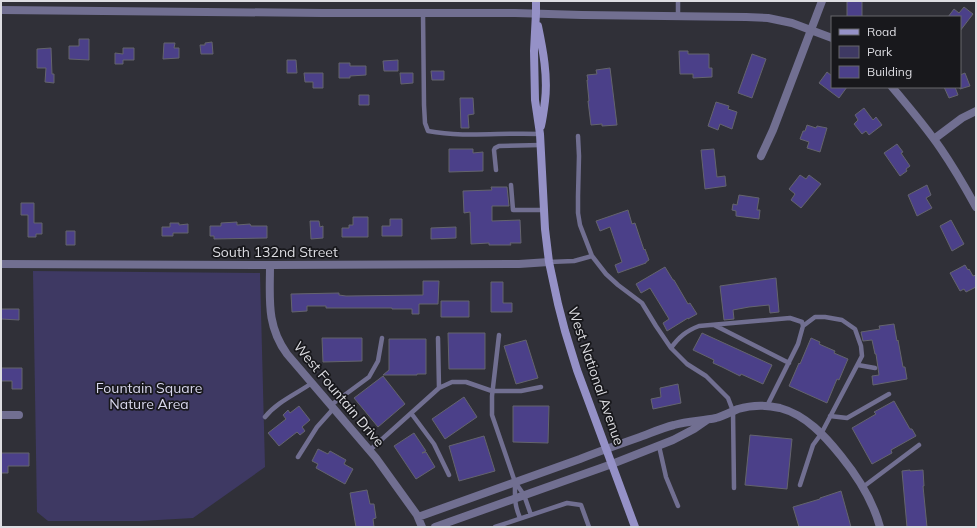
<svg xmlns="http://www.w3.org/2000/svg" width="977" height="528" viewBox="0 0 977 528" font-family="Mulish,sans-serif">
  <rect width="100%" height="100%" fill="#303038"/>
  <!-- green -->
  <path fill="#3e3963" d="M33 271 260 273 265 467 193 518 141 521H48L37 512Z"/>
  <!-- building -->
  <path fill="#4b4089" stroke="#64646d" d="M847 1H862V17H847Z
    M964 7 973 14 960 31V17H948L954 9 959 13Z
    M79 39H89V60L69 59V46H79Z
    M212 42 213 54H201L200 45H205V43Z
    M164 43H175L174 48H179V58L163 59Z
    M51 48 52 74H54V83L45 82 46 68H37V49Z
    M123 48H134V60H123V64H115V53L123 54Z
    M679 51H688V54H709V68H712V77L693 78V74H680Z
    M752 54 766 59 752 98 738 93Z
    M287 60H296L297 73H287Z
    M398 60V71H384L383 61Z
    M339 63H350V66H366V75L350 76V78H339Z
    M610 68 617 125 602 126V124L591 125 588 101H589L587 80H588L587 75 597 74 596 70Z
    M431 71H444V80H432Z
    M827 72 832 76V87H847L839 98 819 83Z
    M304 73H323V88H313V82H305Z
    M400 73H413V83L401 84Z
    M965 73 970 86 960 89V75Z
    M944 87H955L958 95 949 98Z
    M359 95H369V105H359Z
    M460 98H473L474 114 468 115 469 128H461Z
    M716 102 729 106 728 109 737 112 732 129 720 124 718 130 708 126Z
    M864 108 873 120 876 117 882 125 869 135 866 131 862 134 854 124 858 120 855 115Z
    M807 125 816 128 817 126 827 128 820 152 807 148 809 142 800 139 803 131H805Z
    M897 144 903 152 901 153 910 166 906 169 907 171 900 176 884 153Z
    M449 149H473V153L483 152V171L449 172Z
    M714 149 717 177 725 176 726 186 705 189 701 150Z
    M800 175 806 179 809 175 821 184 801 208 791 200 795 194 789 189Z
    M927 185 931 195 926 198 932 208 917 216 908 195Z
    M491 187H507L509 206H492V221L520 220 521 243H510L511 245H489V243L471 244 470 212 464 213 463 191 492 190Z
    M739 195 759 198 757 210H760L759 219 736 216V211L732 210 733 204 737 205Z
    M21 203H34V223H42V234H36V237H28V215H21Z
    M628 210 632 224 635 223 644 250 645 249 649 260 646 262V263L618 273 615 265 622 262 610 227 600 231 596 221Z
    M353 217H368V237H342V228H349V225H353Z
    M390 219H402V236H382V226H390Z
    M951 220 964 244 952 251 940 226Z
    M310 221H319L320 227 323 226V238L311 239Z
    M237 222V225L250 224 251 226H267V238L214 239V236H210V226H221V223Z
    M170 223H179V225L188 224V233H173V236H162V227H170Z
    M456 227V238L431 239V228Z
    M66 231H75V245H66Z
    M965 265 968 270 969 269 973 276 976 275V287L966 292 964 289 960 291 950 273Z
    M665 267 673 280H674L688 304 690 303 697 314 688 319V318L667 331 663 323 669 319 650 288 641 293 636 284Z
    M776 278 779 312 770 313 769 305 749 307 733 310 734 319 724 320 720 286Z
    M423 281H439L438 304H419V314H412V309H392V308H326V306H307V311L292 312 291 294 339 293V295L346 296 423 295Z
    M491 282H503V303H512V312H491Z
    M441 301H469V317H441Z
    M1 309H19V320L1 319Z
    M894 324 897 341 898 340 903 367H905L907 379 873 385 872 376 879 375 876 354H875L872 340 863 341 861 332 880 329 879 326Z
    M448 333H485V369H449Z
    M702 333 772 365 763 384 741 374 740 376 722 367 713 363 714 360 693 350Z
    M322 338H362V361L323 362Z
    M811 338 820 342 819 344 835 351 834 353 848 359 839 380 837 379 827 403 789 386 799 363 800 364Z
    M389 339H426V374H417V375H383L389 370Z
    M526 340 538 378 516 384 504 346Z
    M1 368H22V389H12V381H1Z
    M383 376 405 404 378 427 354 398Z
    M678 384 681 403 653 409 651 399 661 397 660 388Z
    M464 397 477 417 445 439 432 419Z
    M894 401 910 429H912L916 436 891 450 892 453 872 464 852 428 876 414 874 412Z
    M299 406 310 420 302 427 305 431 300 435 297 432 279 446 268 433 286 419 283 415 288 410 290 413Z
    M513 406H549L548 443 513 442Z
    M414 433 426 451 422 453 426 452 435 467 416 479 394 446Z
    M750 435 792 439 787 489 745 485Z
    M484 436 495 471 459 481 449 446Z
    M318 449 328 454 330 451 346 460 344 464 353 469 345 484 316 468 318 464 312 461Z
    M1 453H29V466H8V473H1Z
    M910 470V471L923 470 924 486H923L927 527H907L902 471Z
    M367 490 370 504H374L376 518 373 519 374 527H356L350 493Z
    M841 491 851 527H799L793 507 820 499V498Z"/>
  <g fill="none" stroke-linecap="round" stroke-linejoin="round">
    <!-- service -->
    <path stroke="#716f91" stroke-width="4.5" d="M423 13 424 105 425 123 428 131C465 138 503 132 540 134
      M678 16V1
      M496 170 494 150 495 148 499 146 541 145
      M511 185 513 210H544
      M592 256 606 274 618 285 642 303 656 326 671 348
      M549 262 574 261 592 256 580 225 578 213V196L579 156 578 136
      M714 325 789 363
      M499 335 492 396V415L515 482 524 495 531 515
      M438 338 439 388
      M858 365 875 368
      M331 405 369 377 378 361 382 338
      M767 406 798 344 803 326 815 317H825L842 320 855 329 861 346 862 356 821 434 813 445 800 485
      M411 413 434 444 449 475
      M830 416 847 418 889 394
      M265 417C277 402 296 394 312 383
      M659 446 666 477 678 506
      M370 450 439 388 452 382H466L492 391H521L541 387
      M298 457 317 427 334 408
      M515 482C515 497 514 504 520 518
      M863 487 919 445
      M734 488 733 411 728 398 706 376 687 364 671 348C679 337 686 331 699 326L790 318 802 322 803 326
      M495 527 567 503 581 505 589 527"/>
    <!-- minor -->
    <path stroke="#716f91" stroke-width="8" d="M1 10 323 13H515L582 15 746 17 768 18 792 23 832 38
      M892 87C909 107 926 127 941 149 954 168 965 187 976 207
      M934 139 962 118 976 111
      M761 156 773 130 822 1
      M1 264 270 265 519 264 549 262
      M270 265C270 299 266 325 287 354L376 458 417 515 422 527
      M1 415H19
      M418 517 580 459C600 451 620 444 640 437 651 433 662 428 674 425 688 421 702 421 716 418 723 416 731 412 738 409 751 405 767 405 780 408 806 415 825 436 841 456 858 477 873 501 880 527
      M435 527 612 464 673 440 694 429 707 420"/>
    <!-- secondary -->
    <path stroke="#9591c7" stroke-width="8" d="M536 1V13L534 51 535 100 540 134 545 229 549 262 558 304 565 331 577 370 635 527
      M538 26C543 50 548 76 545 101 544 109 543 117 541 126"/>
  </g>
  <g text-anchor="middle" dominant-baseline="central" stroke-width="3.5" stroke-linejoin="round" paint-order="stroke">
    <!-- street labels -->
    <g font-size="14" fill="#dddde2" stroke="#18181c">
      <text x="275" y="252">South 132nd Street</text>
      <text transform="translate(596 376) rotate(71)">West National Avenue</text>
      <text transform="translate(339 394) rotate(50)">West Fountain Drive</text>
    </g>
    <!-- park labels -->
    <g font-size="14" fill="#d9d8ee" stroke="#18181c">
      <text x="149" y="388">Fountain Square<tspan x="149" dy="16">Nature Area</tspan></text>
    </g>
  </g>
  <!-- border -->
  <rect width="977" height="528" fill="none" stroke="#dddde2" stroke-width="4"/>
  <!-- legend -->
  <rect x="831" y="16" width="130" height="72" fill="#18181c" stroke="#67676b"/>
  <rect x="839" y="29" width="20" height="6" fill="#9591c7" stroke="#67676b"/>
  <text x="867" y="36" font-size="12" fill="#dddde2">Road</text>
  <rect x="839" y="46" width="20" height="12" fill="#3e3963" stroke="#67676b"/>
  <text x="867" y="56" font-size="12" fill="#dddde2">Park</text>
  <rect x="839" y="66" width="20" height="12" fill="#4b4089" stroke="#67676b"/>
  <text x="867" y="76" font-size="12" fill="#dddde2">Building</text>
</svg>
